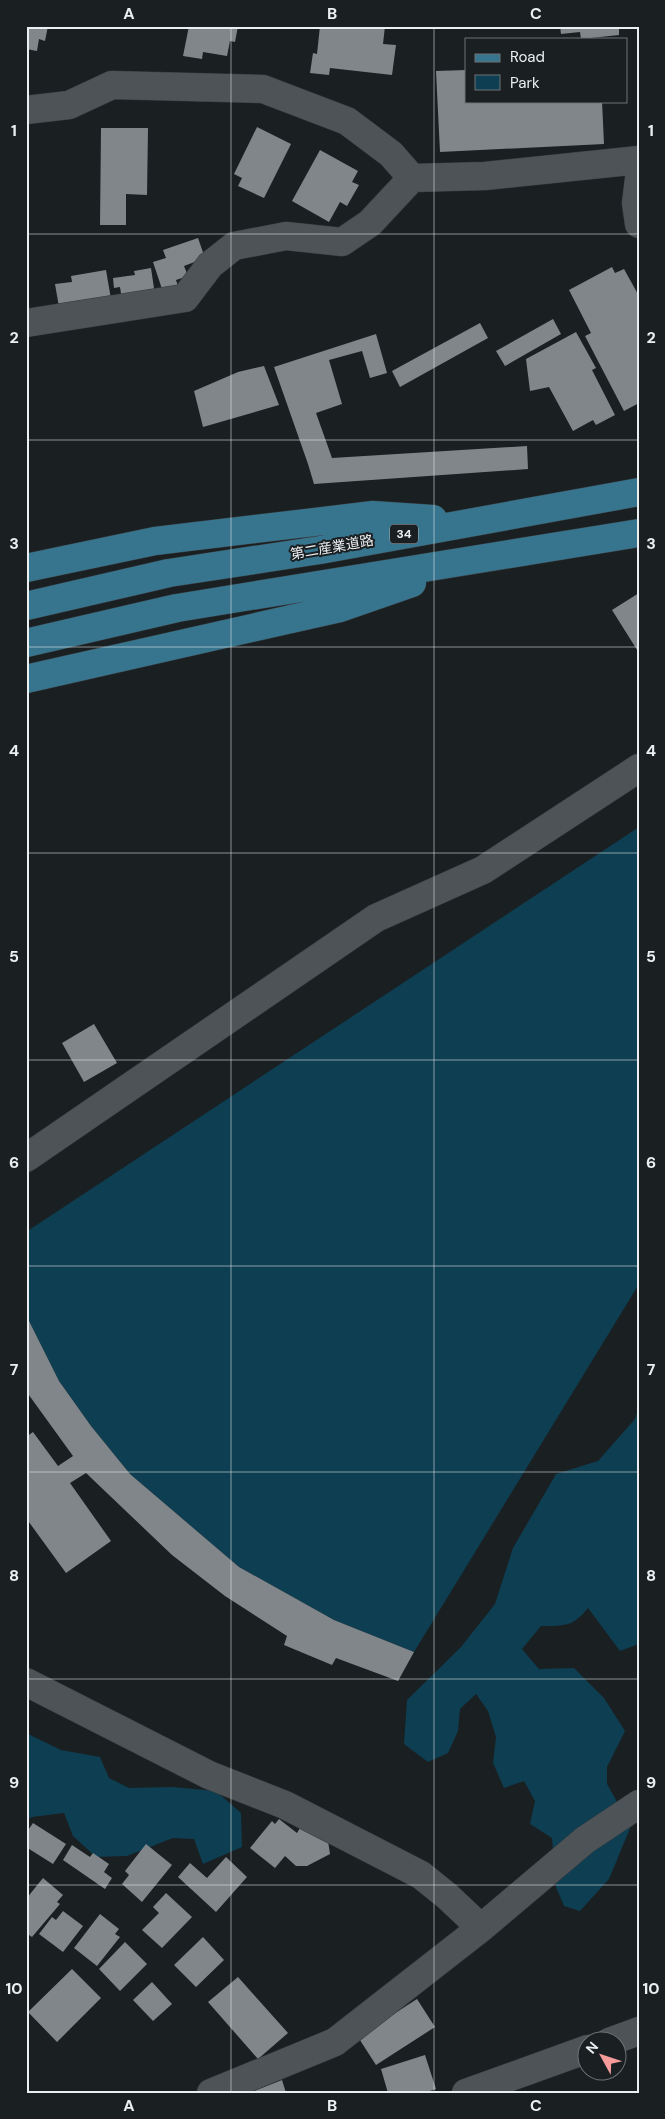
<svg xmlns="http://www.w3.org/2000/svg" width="665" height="2119" viewBox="0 0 665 2119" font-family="'DM Sans','Noto Sans JP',sans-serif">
  <rect width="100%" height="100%" fill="#1a1f22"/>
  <!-- green -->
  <path fill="#0e3e52" d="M639 827V1284L414 1652 334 1620 239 1567 130 1474 91 1426 59 1381 26 1315V1232Z
    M639 1407V1644L620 1651 588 1608C573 1627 564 1626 541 1626L522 1649 539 1669 574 1668 604 1698 625 1731 607 1767V1784L631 1826 609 1879 580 1911 564 1906 556 1887 552 1838 530 1824 535 1801 524 1781 504 1788 493 1763 496 1737 488 1711 476 1694 460 1709 458 1731 448 1753 428 1762 404 1744 407 1700 461 1647 495 1604 513 1548 556 1474 598 1461 635 1419Z
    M26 1733 61 1750 100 1757 109 1778 129 1788 172 1787 216 1791 241 1813 242 1847 203 1864 194 1839 173 1838 127 1856 96 1857 73 1836 64 1813 32 1817 26 1820Z"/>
  <!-- building -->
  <path fill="#80868a" d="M26 26H48L45 41 39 39 37 51 26 49Z
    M189 26H238L235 42 230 41 227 56 203 52 202 59 183 56Z
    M320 26H385L383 44 396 45 392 75 330 68 329 75 310 73 313 53 317 54Z
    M437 26H467V29L437 28Z
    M514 26H543V29L514 28Z
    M560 26H619V35L581 39 580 32 561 34Z
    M466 70V101H602L604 144 440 152 436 71Z
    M257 127 291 144 264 198 238 186 242 178 234 174Z
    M101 128H148L147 195 126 194V225H100Z
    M320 150 358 171 352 182 359 185 347 206 340 202 329 222 292 201Z
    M198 238 205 258 184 266 188 276 176 280 179 289H162L153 262 166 258 163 250Z
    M612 267 615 273 624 269 639 296V403L624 411 585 336 591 333 569 290Z
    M151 268 155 295 122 300 120 287 114 288 113 278 135 275 134 271Z
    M106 270 111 299 59 307 55 284 72 282 71 276Z
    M553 319 561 334 505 366 496 351Z
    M480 323 488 338 400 387 392 371Z
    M576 332 596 368 592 370 615 415 596 425 593 420 573 431 549 387 530 391 526 359Z
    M376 334 387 373 370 378 362 351 329 360 342 404 316 413 332 458 527 446 528 469 314 484 308 464 274 367Z
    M264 366 279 405 203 427 194 391 238 372Z
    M639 593V653L612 610Z
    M94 1024 117 1063 84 1082 62 1043Z
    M26 1315 59 1381 91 1426 130 1474 239 1567 334 1620 414 1652 398 1681 336 1658 332 1665 284 1645 287 1636 225 1596 172 1555 86 1473 70 1483 111 1541 66 1573 26 1518V1437L33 1432 58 1466 73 1456 26 1391Z
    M279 1819 297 1833 300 1828 328 1841 330 1854 307 1866H296L285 1856 275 1868 250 1848 272 1821 275 1824Z
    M33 1823 66 1844 53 1864 26 1847V1833Z
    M146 1844 172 1865 142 1902 122 1884 129 1875 125 1871Z
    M72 1845 90 1857 93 1853 109 1864 104 1872 112 1878 105 1889 63 1860Z
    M226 1857 247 1877 216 1912 178 1877 190 1863 207 1878Z
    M43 1878 63 1895 57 1902 60 1904 32 1937 26 1933V1899Z
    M166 1893 192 1917 162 1948 142 1930 159 1913 153 1907Z
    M63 1911 83 1926 63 1952 39 1934 52 1917 56 1920Z
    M100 1914 119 1929 115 1934 120 1937 97 1966 74 1948Z
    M203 1937 224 1960 196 1987 174 1965Z
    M125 1942 147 1964 120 1991 99 1969Z
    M72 1969 101 1998 57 2042 28 2012Z
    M238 1977 288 2033 258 2059 208 2002Z
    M152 1982 172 2004 153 2021 133 2000Z
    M417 1999 435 2027 376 2065 358 2037Z
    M425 2055 436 2089 424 2093H388L381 2069Z
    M282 2080 286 2093H249Z"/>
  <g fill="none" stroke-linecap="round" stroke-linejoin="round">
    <!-- minor casing -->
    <g stroke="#383c3e" stroke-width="29">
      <path id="minor" d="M26 110 69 105 112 85 263 89 347 121 391 154 412 178
        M639 179 636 203 639 224
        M26 323 185 298 210 265 234 246 286 236 342 242 370 223 412 178 485 176 639 160
        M26 1158 376 918 483 870 639 768
        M26 1682 209 1775 285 1805 421 1875 447 1896 481 1928
        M609 2042 639 2031
        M211 2093 335 2042 481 1928 585 1840 639 1804
        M466 2093 588 2049"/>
    </g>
    <!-- major casing -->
    <g stroke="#383c3e" stroke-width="29">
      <path id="major" d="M26 568 155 541 373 515 433 519
        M26 606 169 573 320 550 639 492
        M26 643 177 608 639 533
        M26 679 340 608 412 583"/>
    </g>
    <!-- minor -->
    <use href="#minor" stroke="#4d5356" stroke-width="28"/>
    <!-- major -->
    <use href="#major" stroke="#37758f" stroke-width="28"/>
  </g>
  <!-- grid -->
  <path fill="none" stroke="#eceff1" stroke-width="1" stroke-opacity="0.55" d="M231 26V2093M434 26V2093M26 234H639M26 440H639M26 647H639M26 853H639M26 1060H639M26 1266H639M26 1472H639M26 1679H639M26 1885H639"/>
  <g text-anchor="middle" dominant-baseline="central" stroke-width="4" stroke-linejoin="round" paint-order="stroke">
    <!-- shield labels -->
    <rect fill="#1a1f22" stroke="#adb1b3" stroke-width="1" x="390" y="524.5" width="28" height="19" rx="4"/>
    <g font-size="12" font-weight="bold" fill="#eceff1">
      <text x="404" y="534">34</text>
    </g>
    <!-- street labels -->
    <g font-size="14" fill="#eceff1" stroke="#1a1f22">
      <text transform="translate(332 547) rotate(-10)">第二産業道路</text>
    </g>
  </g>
  <!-- border -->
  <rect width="665" height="2119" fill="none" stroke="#1a1f22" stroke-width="55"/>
  <!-- legend -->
  <rect x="465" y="38" width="162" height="65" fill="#1a1f22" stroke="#6e7275"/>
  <rect x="475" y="54" width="25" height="8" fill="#37758f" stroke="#6e7275"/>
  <text x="510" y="62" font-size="15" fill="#eceff1">Road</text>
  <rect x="475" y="75" width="25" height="15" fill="#0e3e52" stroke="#6e7275"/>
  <text x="510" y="88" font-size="15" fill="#eceff1">Park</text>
  <!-- north arrow -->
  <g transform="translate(602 2056) rotate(310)"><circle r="24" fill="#1a1f22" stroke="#6e7275"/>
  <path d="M0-4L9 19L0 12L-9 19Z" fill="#f59b9a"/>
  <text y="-8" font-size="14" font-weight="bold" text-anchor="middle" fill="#eceff1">N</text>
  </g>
  <rect x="28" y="28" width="610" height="2064" fill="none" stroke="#eceff1" stroke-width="2"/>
  <g font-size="16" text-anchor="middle" font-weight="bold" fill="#eceff1">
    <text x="129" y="19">A</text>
    <text x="332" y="19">B</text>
    <text x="536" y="19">C</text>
    <text x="14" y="136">1</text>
    <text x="651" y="136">1</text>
    <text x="14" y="343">2</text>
    <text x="651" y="343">2</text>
    <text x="14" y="549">3</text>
    <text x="651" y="549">3</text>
    <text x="14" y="756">4</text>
    <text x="651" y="756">4</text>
    <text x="14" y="962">5</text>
    <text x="651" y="962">5</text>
    <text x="14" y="1168">6</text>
    <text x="651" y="1168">6</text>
    <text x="14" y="1375">7</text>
    <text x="651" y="1375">7</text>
    <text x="14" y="1581">8</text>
    <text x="651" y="1581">8</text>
    <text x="14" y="1788">9</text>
    <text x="651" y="1788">9</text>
    <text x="14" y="1994">10</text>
    <text x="651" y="1994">10</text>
    <text x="129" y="2111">A</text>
    <text x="332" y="2111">B</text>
    <text x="536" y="2111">C</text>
  </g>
</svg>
